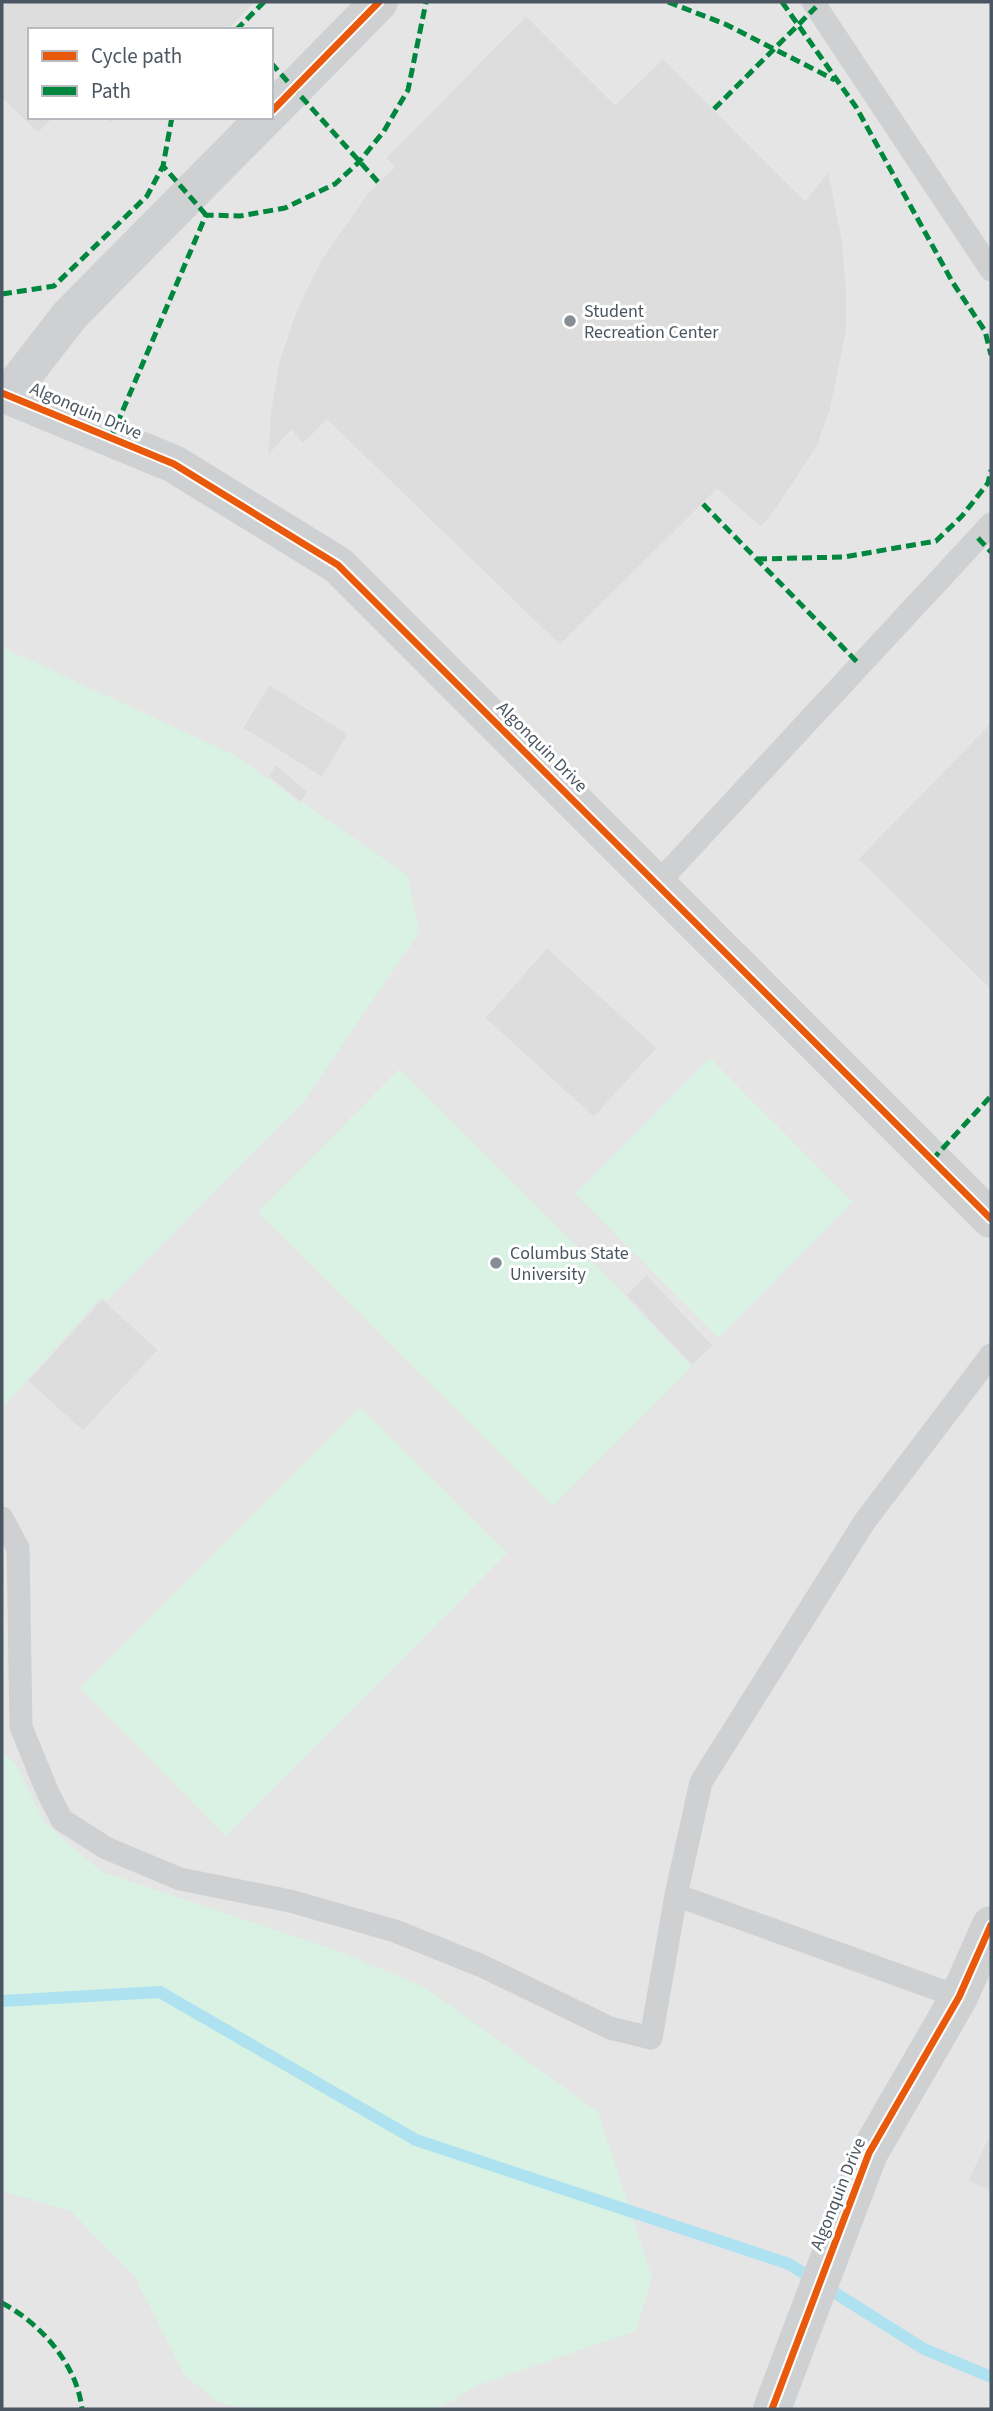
<svg xmlns="http://www.w3.org/2000/svg" width="993" height="2411" viewBox="0 0 993 2411" font-family="'Source Sans 3',sans-serif">
  <rect width="100%" height="100%" fill="#f4f4f4"/>
  <!-- education -->
  <path fill="#e6e5e6" fill-rule="evenodd" d="M2 2H991V2409H2ZM30 30H271V117H30Z"/>
  <!-- green -->
  <path fill="#d9f2e3" d="M2 647 234 755 407 875 420 931 304 1101 2 1407Z
    M710 1058 853 1202 718 1338 575 1194Z
    M399 1069 694 1364 553 1506 258 1212Z
    M360 1407 507 1553 226 1836 80 1688Z
    M2 1552 5 1673 2 1689Z
    M2 1754 6 1755 15 1763 45 1823 100 1871 336 1950 424 1987 598 2112 652 2278 636 2331 478 2385 437 2409H254L219 2403 184 2374 134 2275 71 2211 2 2191Z"/>
  <g fill="none" stroke-linecap="round" stroke-linejoin="round">
    <!-- stream -->
    <path stroke="#aee2f0" stroke-width="12" d="M2 2001 160 1992 416 2140 789 2264 924 2349 991 2377"/>
  </g>
  <!-- building -->
  <path fill="#ddddde" stroke="#e5e6e7" stroke-width="2" d="M2 2H256L229 30H30V117H55L38 134 2 99Z
    M526 15 615 104 663 58 805 200 829 170 843 241 847 288V331L831 409 818 446 778 507 761 528 717 490 560 646 327 421 303 445 291 431 267 458 270 413 278 363 296 310 321 259 367 193 394 167 385 158Z
    M104 117H118L111 124Z
    M269 684 349 734 322 778 242 728Z
    M990 723 991 724V991L857 859Z
    M276 764 309 792 301 803 267 776Z
    M547 947 658 1048 594 1118 484 1018Z
    M647 1274 714 1346 692 1366 625 1295Z
    M102 1298 159 1350 83 1432 27 1381Z
    M987 2139 991 2141V2192L967 2181Z"/>
  <g fill="none" stroke-linecap="round" stroke-linejoin="round">
    <!-- service -->
    <path stroke="#ced0d2" stroke-width="23" d="M813 2 991 270
      M657 884 991 524
      M2 1518 18 1548 21 1727 48 1793 62 1820 106 1848 180 1879 290 1901 395 1931 482 1966 610 2028 651 2038 676 1895 701 1782 865 1521 991 1355
      M676 1895 959 1997"/>
    <!-- minor -->
    <path stroke="#ced0d2" stroke-width="38" d="M271 112 379 2
      M2 393 174 464 338 565 991 1219
      M8 395 70 315 266 117
      M772 2409 869 2153 959 1997 991 1925"/>
    <!-- quiet -->
    <path stroke="#00873e" stroke-width="5" stroke-dasharray="10 5" stroke-linecap="butt" d="M668 2 725 24 835 80
      M782 2 856 107 953 283 985 331 991 355
      M236 30 264 2
      M271 63 378 182
      M714 109 816 7
      M172 117 163 166 206 215
      M2 294 54 286 147 196 163 166
      M111 438 206 215 240 216 285 208 335 184 359 162 384 131 408 90 426 2
      M703 504 860 665
      M978 538 991 552
      M757 559 844 557 936 541 962 516 988 483 991 470
      M932 1160 991 1096
      M2 2303C40 2323 77 2364 82 2409"/>
    <!-- cycleway casing -->
    <g stroke="#fff" stroke-width="11">
      <path id="cycleway" d="M271 112 379 2
        M2 393 174 464 338 565 991 1219
        M772 2409 869 2153 959 1997 991 1925"/>
    </g>
    <!-- cycleway -->
    <use href="#cycleway" stroke="#e8590c" stroke-width="7"/>
  </g>
  <!-- markers -->
  <g fill="#868d94" stroke="#fff" stroke-width="2.5">
    <circle cx="570" cy="321" r="7"/>
    <circle cx="496" cy="1263" r="7"/>
  </g>
  <g text-anchor="middle" dominant-baseline="central" stroke-width="6" stroke-linejoin="round" paint-order="stroke">
    <!-- poi labels -->
    <g font-size="18" fill="#4a5661" stroke="#fff" text-anchor="start">
      <text x="584" y="311">Student<tspan x="584" dy="21">Recreation Center</tspan></text>
      <text x="510" y="1253">Columbus State<tspan x="510" dy="21">University</tspan></text>
    </g>
    <!-- street labels -->
    <g font-size="18" fill="#4a5661" stroke="#fff">
      <text transform="translate(86 411) rotate(23)">Algonquin Drive</text>
      <text transform="translate(542 747) rotate(45)">Algonquin Drive</text>
      <text transform="translate(838 2194) rotate(-68)">Algonquin Drive</text>
    </g>
  </g>
  <!-- border -->
  <rect width="993" height="2411" fill="none" stroke="#4a5661" stroke-width="7"/>
  <!-- legend -->
  <rect x="28" y="28" width="245" height="91" fill="#ffffff" stroke="#b7bbc0" stroke-width="2"/>
  <rect x="42" y="51" width="35" height="10" fill="#e8590c" stroke="#b7bbc0" stroke-width="2"/>
  <text x="91" y="63" font-size="21" fill="#4a5661">Cycle path</text>
  <rect x="42" y="86" width="35" height="10" fill="#00873e" stroke="#b7bbc0" stroke-width="2"/>
  <text x="91" y="98" font-size="21" fill="#4a5661">Path</text>
</svg>
